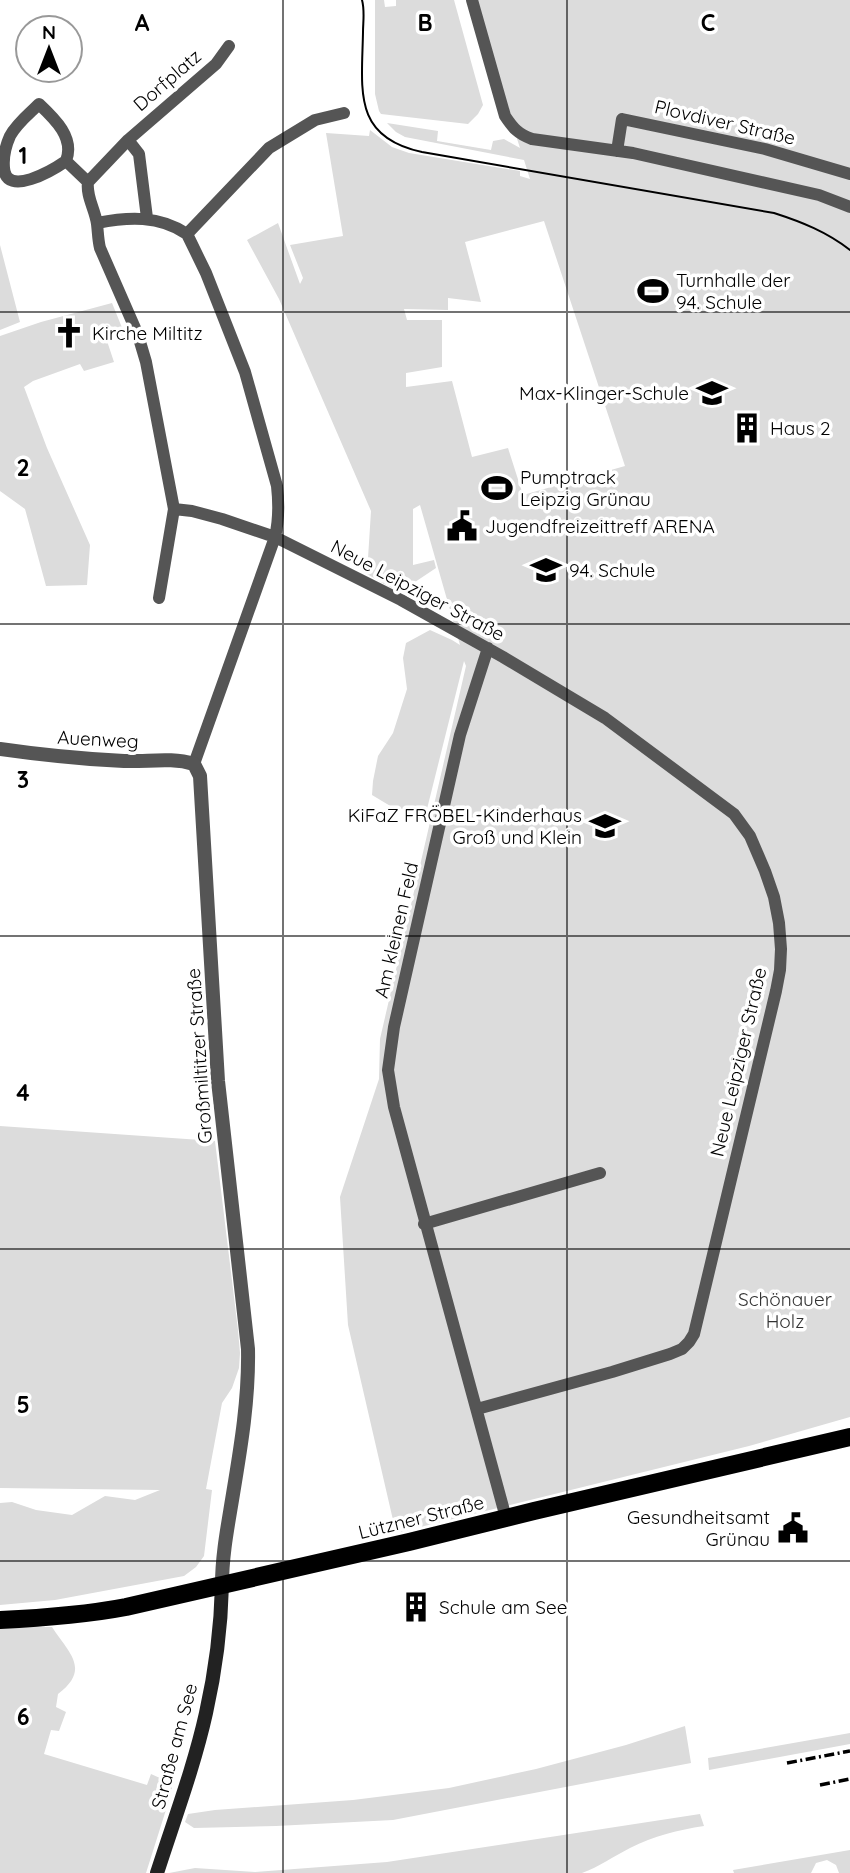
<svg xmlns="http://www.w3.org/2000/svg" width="850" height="1873" viewBox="0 0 850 1873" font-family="Quicksand,sans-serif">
  <rect width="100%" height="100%" fill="#fff"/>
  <!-- green -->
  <path fill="#dcdcdc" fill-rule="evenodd" d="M375 0H384L385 7 396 6V0H454L483 105 478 114 468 124 381 114 379 111 375 94Z
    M472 0H850V1417L749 1446 396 1533 348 1325 340 1197 379 1079 380 1039 466 666 464 661 426 813 392 807 372 795 373 781 378 756 393 733 407 689 403 658 406 643 430 630 452 640 460 645 420 505 413 509V565L434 560 436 568 409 586 406 582 398 591 384 584 367 574 371 511 279 299 247 240 278 223 300 284 303 278 290 245 343 236 326 133 369 136 370 130 392 147 409 153 520 171V176L530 179 524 160 405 137 396 132 387 123 438 131 437 141 491 150 493 141 504 139 520 148ZM544 221 625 466 523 495 508 448 472 457 452 381 406 387V373L442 367V320H407L404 309 448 310V298L481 302 465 242Z
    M0 245 20 322 0 330Z
    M112 303 125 335 107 341 114 362 84 371 80 364 33 381 24 387 47 448 90 545 87 585 46 586 25 509 0 491V336L41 322Z
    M0 1126 215 1141 238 1330 240 1353 239 1368 232 1388 222 1403 206 1489 212 1490 204 1556 196 1567 184 1576 55 1600 0 1605V1503L12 1502 36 1510 72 1515 105 1496 135 1500 160 1490 0 1488Z
    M0 1627H52C69 1653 91 1669 58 1694L56 1707 66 1712 59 1731 51 1730 44 1754 147 1785 151 1774 171 1783 172 1788 171 1794 146 1873H0Z
    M685 1726 691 1763 393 1820 276 1826 194 1828 185 1822 188 1814 215 1810 353 1800 449 1788 536 1769 626 1745Z
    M850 1733V1744L709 1770 708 1758Z
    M700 1814 704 1826C678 1830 654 1836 630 1848 614 1856 599 1867 582 1873H169L195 1868 255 1872 387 1862Z
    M850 1850V1873H839L836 1865 827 1860 816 1863 811 1873H734L733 1870Z"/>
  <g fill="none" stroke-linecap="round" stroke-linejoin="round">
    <!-- minor -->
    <path stroke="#555" stroke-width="12" d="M472 0 505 116C513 128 518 134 532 139L633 153 819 195 850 207
      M128 140 216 64 229 46
      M617 151 622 119 765 149 850 174
      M66 161C53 170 6 198 4 168 3 157 6 145 10 136 17 123 29 114 39 104 55 119 75 138 66 161L88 182
      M147 218 139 154 128 140 88 182C86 197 95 209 97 224 98 232 98 240 100 248L138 335 146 362 174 509 192 511 222 519 275 537 401 600 503 657 605 718 734 814 750 836 765 871 774 897 779 923 781 949 780 970 776 991 694 1334 689 1342 682 1349 670 1354 612 1372 477 1409
      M97 223C128 217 159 215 187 234
      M187 234 206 273 245 372 277 486C279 504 279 520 275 537L194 764
      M187 234 269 148 315 120 344 113
      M159 598 174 509
      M488 648 460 735 394 1027 388 1070 394 1107 506 1518
      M424 1224 600 1173"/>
    <!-- tertiary -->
    <path stroke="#555" stroke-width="14" d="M0 749C41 755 82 759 124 761 148 762 171 757 194 764L200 776 218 1081 248 1349C249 1398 241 1446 233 1494 228 1525 222 1554 222 1585"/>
    <!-- secondary -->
    <path stroke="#222" stroke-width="14" d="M157 1873C174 1820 194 1767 206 1713 215 1673 221 1626 222 1585"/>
    <!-- primary -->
    <path stroke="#000" stroke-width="18" d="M0 1620C43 1618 84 1615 126 1607L409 1542 534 1511 850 1437"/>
    <!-- tram -->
    <path stroke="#000" stroke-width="2" d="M362 0C365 11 363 22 363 32 362 90 352 137 422 152L774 213C802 222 827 232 850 250"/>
    <!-- rail -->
    <path stroke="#000" stroke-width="3.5" stroke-dasharray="10 3.5 2 3.5" stroke-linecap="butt" d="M787 1763 850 1751
      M820 1785 850 1779"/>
  </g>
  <!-- grid -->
  <path fill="none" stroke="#000" stroke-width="2" stroke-opacity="0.55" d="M283 0V1873M567 0V1873M0 312H850M0 624H850M0 936H850M0 1249H850M0 1561H850"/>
  <!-- icons -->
  <defs>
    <g id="stadium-bare" transform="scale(2.415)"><path d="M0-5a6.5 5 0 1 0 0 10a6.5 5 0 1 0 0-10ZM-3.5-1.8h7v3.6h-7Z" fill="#000" stroke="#fff" stroke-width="2.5" paint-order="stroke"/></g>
    <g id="church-bare" transform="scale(2.415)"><path d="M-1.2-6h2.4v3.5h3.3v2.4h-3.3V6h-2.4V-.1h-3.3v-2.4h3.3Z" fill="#000" stroke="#fff" stroke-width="2.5" paint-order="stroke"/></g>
    <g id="school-bare" transform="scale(2.415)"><path d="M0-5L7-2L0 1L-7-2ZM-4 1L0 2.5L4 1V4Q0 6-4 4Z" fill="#000" stroke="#fff" stroke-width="2.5" paint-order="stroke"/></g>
    <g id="building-bare" transform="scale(2.415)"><path d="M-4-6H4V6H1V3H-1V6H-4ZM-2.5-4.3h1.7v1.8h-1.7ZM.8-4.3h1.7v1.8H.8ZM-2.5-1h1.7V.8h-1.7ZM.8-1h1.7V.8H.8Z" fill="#000" stroke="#fff" stroke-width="2.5" paint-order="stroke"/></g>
    <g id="civic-bare" transform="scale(2.415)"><path d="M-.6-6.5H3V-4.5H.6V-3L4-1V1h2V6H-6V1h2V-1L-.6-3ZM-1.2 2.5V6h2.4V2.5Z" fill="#000" stroke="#fff" stroke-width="2.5" paint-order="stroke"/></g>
  </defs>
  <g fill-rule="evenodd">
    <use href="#stadium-bare" x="653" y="291"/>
    <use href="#church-bare" x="69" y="333"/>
    <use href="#school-bare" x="712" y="393"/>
    <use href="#building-bare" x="747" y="428"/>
    <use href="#stadium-bare" x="497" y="488"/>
    <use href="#civic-bare" x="462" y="526"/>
    <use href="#school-bare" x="546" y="570"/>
    <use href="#school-bare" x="605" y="826"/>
    <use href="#civic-bare" x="793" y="1528"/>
    <use href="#building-bare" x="416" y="1607"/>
  </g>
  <g text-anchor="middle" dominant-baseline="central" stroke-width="7" stroke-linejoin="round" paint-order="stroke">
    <!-- street labels -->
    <g font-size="19" fill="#000" stroke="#fff">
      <text transform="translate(167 80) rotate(-41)">Dorfplatz</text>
      <text transform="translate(725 122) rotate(13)">Plovdiver Straße</text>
      <text transform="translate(418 590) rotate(28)">Neue Leipziger Straße</text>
      <text transform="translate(98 739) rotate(3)">Auenweg</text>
      <text transform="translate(396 930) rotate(-77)">Am kleinen Feld</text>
      <text transform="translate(199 1056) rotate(-94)">Großmiltitzer Straße</text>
      <text transform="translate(738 1062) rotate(-77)">Neue Leipziger Straße</text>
      <text transform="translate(421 1517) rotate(-14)">Lützner Straße</text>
      <text transform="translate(174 1746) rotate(-75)">Straße am See</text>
    </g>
    <!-- poi labels -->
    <g font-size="19" fill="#000" stroke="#fff" text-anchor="start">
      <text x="676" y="280">Turnhalle der<tspan x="676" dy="22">94. Schule</tspan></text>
      <text x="92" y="333">Kirche Miltitz</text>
      <text x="689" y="393" text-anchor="end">Max-Klinger-Schule</text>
      <text x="770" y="428">Haus 2</text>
      <text x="520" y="477">Pumptrack<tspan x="520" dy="22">Leipzig Grünau</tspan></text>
      <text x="485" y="526">Jugendfreizeittreff ARENA</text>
      <text x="569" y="570">94. Schule</text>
      <text x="582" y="815" text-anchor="end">KiFaZ FRÖBEL-Kinderhaus<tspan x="582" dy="22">Groß und Klein</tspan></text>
      <text x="770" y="1517" text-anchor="end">Gesundheitsamt<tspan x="770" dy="22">Grünau</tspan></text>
      <text x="439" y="1607">Schule am See</text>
    </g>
    <!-- park labels -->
    <g font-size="19" fill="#333" stroke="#fff">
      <text x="785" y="1299">Schönauer<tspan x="785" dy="22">Holz</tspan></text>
    </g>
  </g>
  <g font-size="23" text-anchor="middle" font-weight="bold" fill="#000" stroke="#fff" stroke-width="7" stroke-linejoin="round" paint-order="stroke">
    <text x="142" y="31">A</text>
    <text x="425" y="31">B</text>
    <text x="708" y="31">C</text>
    <text x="23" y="164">1</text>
    <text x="23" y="476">2</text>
    <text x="23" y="788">3</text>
    <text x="23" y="1101">4</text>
    <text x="23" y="1413">5</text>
    <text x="23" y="1725">6</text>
  </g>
  <!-- north arrow -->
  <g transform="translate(49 49)"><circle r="33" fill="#ffffff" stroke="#999999" stroke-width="2"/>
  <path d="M0-5L12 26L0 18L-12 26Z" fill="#000000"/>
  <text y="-10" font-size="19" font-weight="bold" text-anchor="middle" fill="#000000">N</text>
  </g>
</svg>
